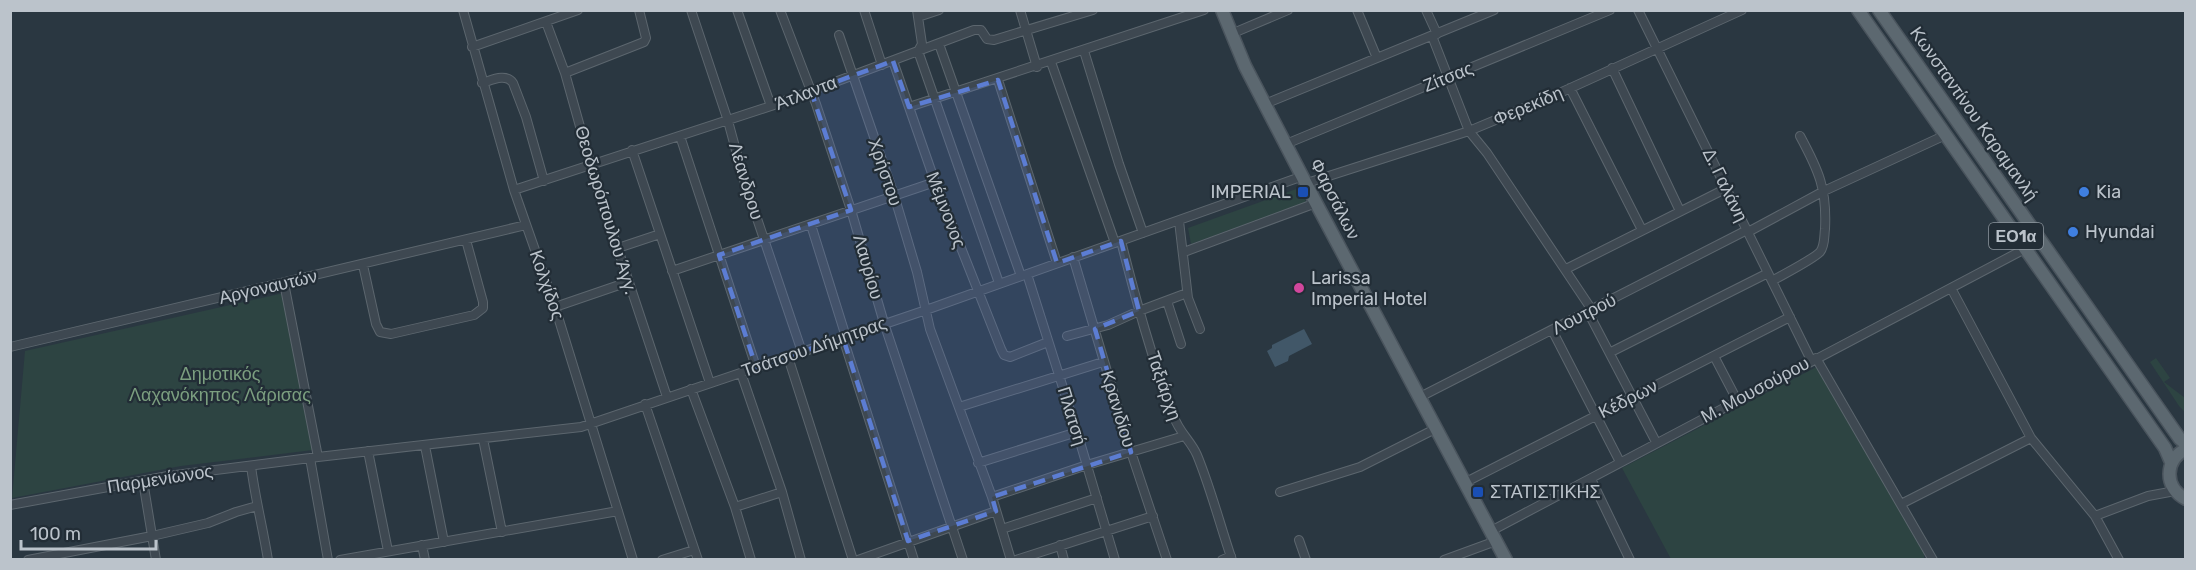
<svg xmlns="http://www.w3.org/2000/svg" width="2196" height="570" viewBox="0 0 2196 570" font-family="Rubik,sans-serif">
  <rect width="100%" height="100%" fill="#2a3741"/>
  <!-- green -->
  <path fill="#2d4442" d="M1299 188 1306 202 1191 244 1188 228Z
    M284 293 313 450 181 466 12 498 25 351Z
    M2156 358 2170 378 2164 382 2185 398V412L2179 406 2150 362Z
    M1824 363 1924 549V559H1671L1622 468Z"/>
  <!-- water -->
  <path fill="#415768" d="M1304 329 1312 344 1289 356 1288 361 1275 367 1267 351 1272 348V345Z"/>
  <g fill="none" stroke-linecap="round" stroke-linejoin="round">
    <!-- minor casing -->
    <g stroke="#5c666e" stroke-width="10">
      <path id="minor" d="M463 10 514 190 555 307 633 560
        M691 10 728 121 744 180 802 352
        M737 10 771 106
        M780 10 816 104 851 210 884 323 963 560
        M864 10 882 65
        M917 10 922 44 918 51 999 283
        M1020 10 1037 67
        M1357 10 1377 58
        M1426 10 1437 34
        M1638 10 1811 360
        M918 17 939 10
        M546 22 565 73 595 180 667 397
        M1231 34 1288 10
        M839 35 894 195 917 272 930 329 992 497 1011 560
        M1432 36 1469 131 1487 153 1592 310
        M939 44 1021 276
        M472 47 578 10
        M1084 51 1119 164 1143 233
        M893 61 935 182 1001 349 1004 355 1010 357 1048 342
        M1051 62 1115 243
        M1612 68 1680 211
        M565 73 644 42 646 38 639 10
        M998 80 1057 263
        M482 83C492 80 506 73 513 83L526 117 544 181
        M1570 88 1642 230
        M1265 104 1494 10
        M909 107 1204 10
        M680 136 756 367
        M1286 144 1610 10
        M632 150 710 383
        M1307 183 1469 131 1553 96 1742 10
        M514 190 771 106 974 30H981L987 39 994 40 1093 10
        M1179 221 1188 298 1200 329
        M811 225 846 337
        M1748 232 1824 191 1939 138
        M1121 241C1136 300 1152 360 1174 417 1179 432 1191 441 1197 455 1211 489 1220 525 1232 560
        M618 248 660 234
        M1184 252 1316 203
        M1073 257 1131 452 1167 560
        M363 265 376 324 380 332 391 334 474 315 483 308V302L466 240
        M1566 269 1727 188
        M672 271 935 182
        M1027 274 1077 432 1115 560
        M1772 281C1784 274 1812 260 1820 252 1825 246 1824 236 1825 229 1827 189 1819 171 1800 136
        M284 283 318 457
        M1951 288 2031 438 2095 516 2119 560
        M1167 301 1181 344
        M555 307 628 282
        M1588 312 1656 442
        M1552 330 1620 462
        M1067 336 1108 325 1139 311 1187 293
        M843 338 914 560
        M10 347 526 225
        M1611 352 1768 273
        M1714 356 1737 400
        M788 357 853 560
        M1816 358 1933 560
        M741 373 782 492 801 560
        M691 389 735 507 751 560
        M1420 397 1747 230
        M645 404 698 560
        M959 407 1103 362
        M483 439 502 532
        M425 446 444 542
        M368 451 388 551
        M310 458 328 560
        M978 463 1077 432
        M251 466C255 498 263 528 268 560
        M1591 479 1630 560
        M143 481 156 560
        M1466 482 1790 317
        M1280 492 1360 467 1437 428
        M992 497 1087 465 1184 436
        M1901 504 2031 438
        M10 505 168 476 318 457 581 427 926 310 1303 176
        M735 507 782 492
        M2095 516 2148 496 2175 491
        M1002 529 1097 498
        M1491 531 2019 252
        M1299 540 1306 560
        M422 545 425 560
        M1060 545 1064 560
        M28 560 152 536 208 523 236 512 257 506
        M340 560 618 511
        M662 560 694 550
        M858 560 996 511
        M1016 560 1153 516
        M1222 560 1231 556
        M1444 560 1496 541"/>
    </g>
    <!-- primary casing -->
    <g stroke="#4a545d" stroke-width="15">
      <path id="primary" d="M1222 10 1245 66 1316 203 1506 560
        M1858 10 2165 448 2171 462
        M1879 10 2180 439 2186 444
        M2186 449C2164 460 2164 488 2186 499"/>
    </g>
    <!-- minor -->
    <use href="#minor" stroke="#3e4851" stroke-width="8"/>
    <!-- primary -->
    <use href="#primary" stroke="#5c6870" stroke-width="12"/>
  </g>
  <!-- marked area -->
  <path fill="#5c7dd3" fill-opacity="0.2" stroke="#5c7dd3" stroke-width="4.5" stroke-dasharray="12 8" stroke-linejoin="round" d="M893 61 909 107 998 80 1057 263 1121 241 1139 311 1095 329 1131 452 992 497 996 511 908 541 843 338 756 367 719 255 851 210 811 91Z"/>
  <!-- markers -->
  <g fill="#1a4fb4" stroke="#222d36" stroke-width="2">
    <rect x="1297" y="186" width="12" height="12" rx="3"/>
    <rect x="1472" y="486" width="12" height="12" rx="3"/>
  </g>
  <g fill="#3f7fe0" stroke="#222d36" stroke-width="2">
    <circle cx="2084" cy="192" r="6"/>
    <circle cx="2073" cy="232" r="6"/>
  </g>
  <circle fill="#d1479c" stroke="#222d36" stroke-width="2" cx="1299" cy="288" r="6"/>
  <g text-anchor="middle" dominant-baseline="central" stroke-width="4.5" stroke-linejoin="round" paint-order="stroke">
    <!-- shield labels -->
    <rect fill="#222d36" stroke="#8d969e" stroke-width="1.5" x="1989" y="223" width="54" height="26" rx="4.5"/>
    <g font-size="16" font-weight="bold" fill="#bbc3cb">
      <text x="2016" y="236">ΕΟ1α</text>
    </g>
    <!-- street labels -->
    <g font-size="18" fill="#bbc3cb" stroke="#222d36">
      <text transform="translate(1448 77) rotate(-22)">Ζίτσας</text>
      <text transform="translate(806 93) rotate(-21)">Άτλαντα</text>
      <text transform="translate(1528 106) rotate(-23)">Φερεκίδη</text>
      <text transform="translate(1974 114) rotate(55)">Κωνσταντίνου Καραμανλή</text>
      <text transform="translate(885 172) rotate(71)">Χρήστου</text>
      <text transform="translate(746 181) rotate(73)">Λέανδρου</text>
      <text transform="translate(1725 185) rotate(64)">Δ. Γαλάνη</text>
      <text transform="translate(1335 199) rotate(63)">Φαρσάλων</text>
      <text transform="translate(606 210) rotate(73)">Θεοδωρόπουλου Άγγ.</text>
      <text transform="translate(946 210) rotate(69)">Μέμνονος</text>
      <text transform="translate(868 267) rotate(74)">Λαυρίου</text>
      <text transform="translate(547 285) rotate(71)">Κολχίδος</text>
      <text transform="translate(268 287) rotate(-13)">Αργοναυτών</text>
      <text transform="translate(1584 314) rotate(-27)">Λουτρού</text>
      <text transform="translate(814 347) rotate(-19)">Τσάτσου Δήμητρας</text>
      <text transform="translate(1164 386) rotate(71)">Ταξιάρχη</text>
      <text transform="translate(1755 390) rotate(-28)">Μ. Μουσούρου</text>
      <text transform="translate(1628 399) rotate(-27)">Κέδρων</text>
      <text transform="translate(1118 409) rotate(73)">Κρανιδίου</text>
      <text transform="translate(1072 416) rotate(73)">Πλατσή</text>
      <text transform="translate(160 479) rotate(-9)">Παρμενίωνος</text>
    </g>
    <!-- poi labels -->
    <g font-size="18" fill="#bbc3cb" stroke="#222d36" text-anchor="start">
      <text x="1291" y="192" text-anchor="end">IMPERIAL</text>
      <text x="2096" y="192">Kia</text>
      <text x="2085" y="232">Hyundai</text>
      <text x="1311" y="278">Larissa<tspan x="1311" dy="21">Imperial Hotel</tspan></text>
      <text x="1490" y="492">ΣΤΑΤΙΣΤΙΚΗΣ</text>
    </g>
    <!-- park labels -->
    <g font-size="18" fill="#7b9e7f" stroke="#222d36">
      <text x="220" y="374">Δημοτικός<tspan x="220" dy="21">Λαχανόκηπος Λάρισας</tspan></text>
    </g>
  </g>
  <!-- border -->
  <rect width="2196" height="570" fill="none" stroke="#bbc3cb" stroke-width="24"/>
  <!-- scale -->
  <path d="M21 540v9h135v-9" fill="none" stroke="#bbc3cb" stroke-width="3"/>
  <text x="30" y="540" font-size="18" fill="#bbc3cb" stroke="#222d36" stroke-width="4.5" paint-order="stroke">100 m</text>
</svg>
